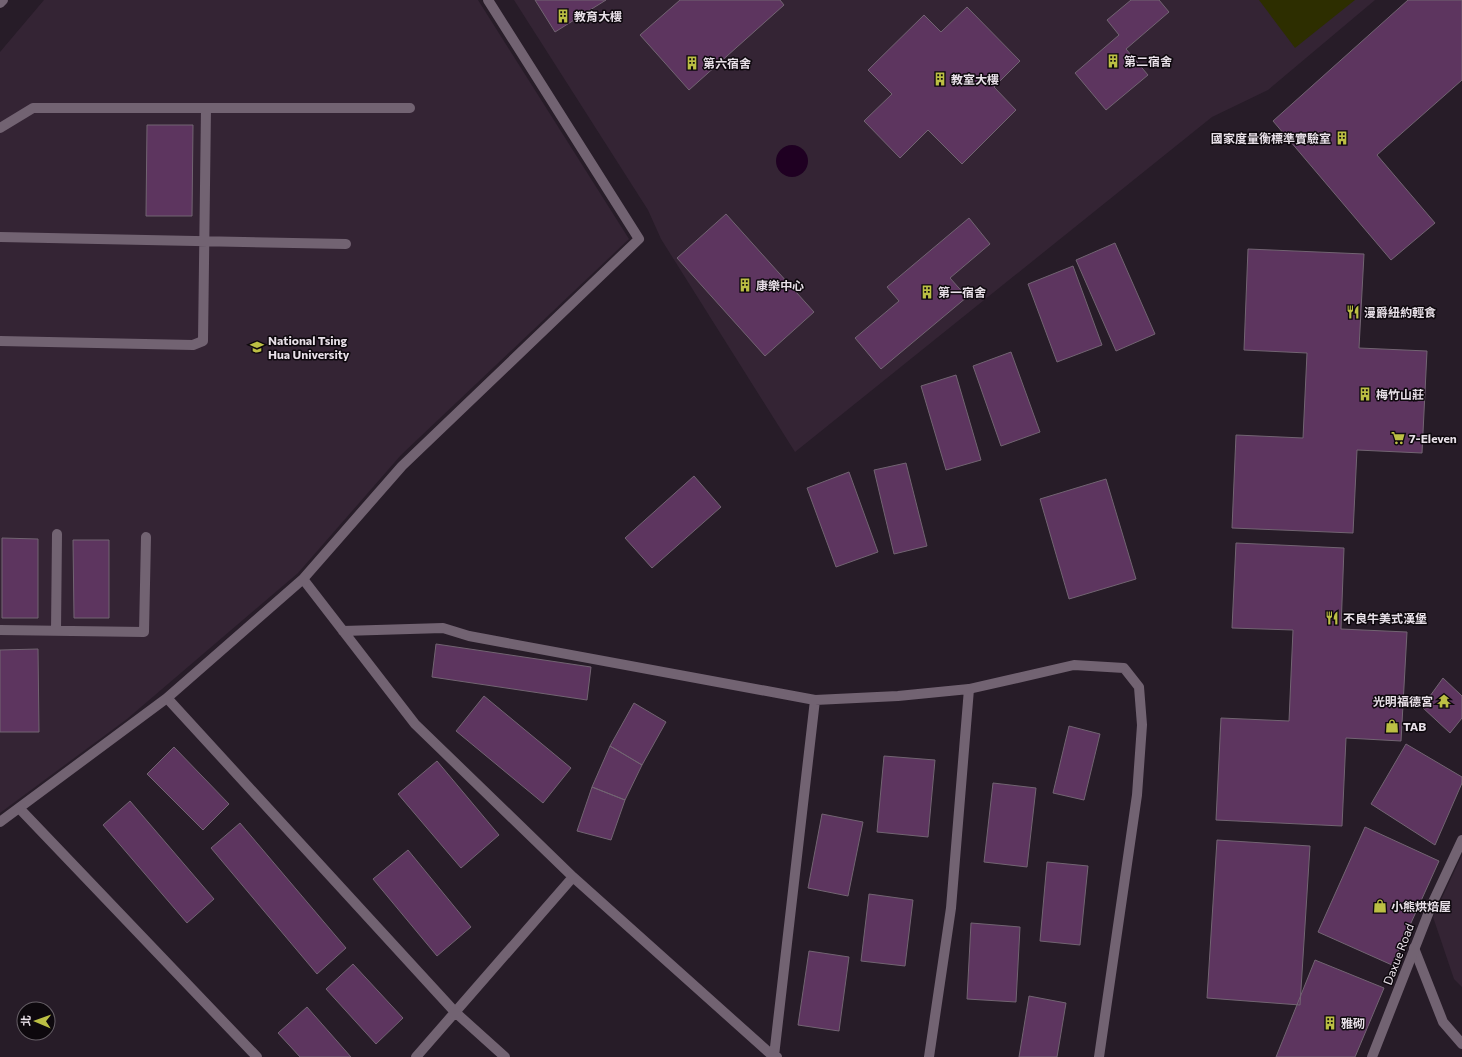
<svg xmlns="http://www.w3.org/2000/svg" width="1462" height="1057" viewBox="0 0 1462 1057" font-family="Commissioner,'Noto Sans TC',sans-serif">
  <rect width="100%" height="100%" fill="#271c28"/>
  <!-- built -->
  <path fill="#342434" d="M44 0H478L629 239 401 455 298 573 127 719 0 813V52Z
    M514 0H1375L1268 90 1212 117 795 452 661 239 648 210Z
    M1462 855V987L1454 979 1433 917Z"/>
  <!-- green -->
  <path fill="#2d2e00" d="M1259 0H1355L1295 48Z"/>
  <!-- water -->
  <path fill="#1f0022" d="M776 161a16 16 0 1 1 32 0a16 16 0 1 1-32 0Z"/>
  <!-- building -->
  <path fill="#5d355f" stroke="#726472" d="M535 0H606L555 32Z
    M680 0H780L784 5 689 90 640 35Z
    M1131 0H1159L1169 12 1126 49 1148 75 1106 110 1075 73 1119 35 1107 20Z
    M1408 0H1462V80L1377 155 1435 223 1391 260 1273 121Z
    M967 7 1020 61 994 87 1016 110 962 164 928 130 900 158 864 121 892 94 868 70 924 15 941 32Z
    M147 125H193L192 216H146Z
    M726 214 814 312 765 356 677 258Z
    M969 218 990 244 950 278 967 297 881 369 855 338 899 301 887 287Z
    M1115 243 1155 334 1116 351 1076 260Z
    M1248 249 1364 254 1359 348 1427 351 1422 453 1357 450 1353 533 1232 528 1236 435 1303 438 1307 353 1244 350Z
    M1073 266 1102 345 1057 362 1028 284Z
    M1011 352 1040 432 1001 446 973 366Z
    M956 375 981 460 946 470 921 386Z
    M906 463 927 546 894 554 874 470Z
    M849 472 878 552 836 567 807 488Z
    M694 476 721 507 652 568 625 538Z
    M1106 479 1136 579 1069 599 1040 499Z
    M2 538 38 539V618H2Z
    M73 540H109V618H74Z
    M1236 543 1344 548 1341 629 1407 632 1401 741 1346 738 1342 826 1216 820 1221 718 1289 721 1293 630 1232 628Z
    M436 644 591 667 587 700 432 677Z
    M38 649 39 732H0V650Z
    M1443 678 1462 696V718L1450 733 1422 707Z
    M484 696 571 768 543 803 456 731Z
    M634 703 666 722 642 765 610 746Z
    M1069 726 1100 734 1084 800 1053 793Z
    M1406 744 1462 777V783L1435 845 1371 804Z
    M610 746 642 765 625 800 592 787Z
    M174 747 229 804 203 830 147 774Z
    M884 756 935 760 928 837 877 832Z
    M437 761 499 835 461 868 398 794Z
    M993 783 1036 788 1027 867 984 862Z
    M592 787 625 800 611 840 577 831Z
    M130 801 214 899 187 923 103 825Z
    M822 814 863 822 848 896 808 888Z
    M240 823 346 948 317 974 211 848Z
    M1365 827 1439 861 1392 965 1318 932Z
    M1217 840 1310 846 1300 1005 1207 998Z
    M408 850 471 927 437 956 373 879Z
    M1047 862 1088 866 1080 945 1040 941Z
    M869 894 913 900 905 966 861 961Z
    M971 923 1020 927 1016 1002 967 999Z
    M809 951 849 957 839 1031 798 1025Z
    M1315 960 1384 988 1355 1057H1276Z
    M353 964 403 1018 376 1044 326 989Z
    M1029 996 1066 1003 1057 1057H1019Z
    M307 1007 351 1057H300L278 1033Z"/>
  <g fill="none" stroke-linecap="round" stroke-linejoin="round">
    <!-- lane -->
    <path stroke="#726372" stroke-width="10" d="M1414 948 1443 1022 1462 1044"/>
    <!-- street -->
    <path stroke="#726372" stroke-width="10" d="M0 128 33 108H410
      M0 237 346 244
      M0 341 193 345 203 341 206 108
      M303 579 415 724 573 877 774 1057
      M0 630 144 632 146 537
      M56 631 57 534
      M343 631 443 628 469 636 815 700 898 696 969 689 1074 665 1124 668 1139 687 1142 725 1137 795 1099 1057
      M167 698 455 1012 505 1057
      M19 808 257 1057
      M0 822 167 698 303 579 402 466 639 239 488 0
      M416 1057 573 877
      M777 1057 774 1056 815 700
      M929 1057 951 908 969 689
      M1372 1057 1432 904 1462 840"/>
    <!-- secondary -->
    <path stroke="#726372" stroke-width="10" d="M0 3 3 0"/>
  </g>
  <!-- icons -->
  <defs>
    <g id="building-bare" transform="scale(1.08)"><path d="M-4-6H4V6H1V3H-1V6H-4ZM-2.5-4.3h1.7v1.8h-1.7ZM.8-4.3h1.7v1.8H.8ZM-2.5-1h1.7V.8h-1.7ZM.8-1h1.7V.8H.8Z" fill="#bcbf44" stroke="#0d080d" stroke-width="2.5" paint-order="stroke"/></g>
    <g id="restaurant-bare" transform="scale(1.08)"><path d="M-5-6h1v4h1v-4h1v4h1v-4h1v5L-1.5 .5V6h-2V.5L-5-1ZM5-6V6H3V1.5H1.5Q1.5-4 5-6Z" fill="#bcbf44" stroke="#0d080d" stroke-width="2.5" paint-order="stroke"/></g>
    <g id="university-bare" transform="scale(1.08)"><path d="M0-5L7-2L0 1L-7-2ZM-4 1L0 2.5L4 1V4Q0 6-4 4Z" fill="#bcbf44" stroke="#0d080d" stroke-width="2.5" paint-order="stroke"/></g>
    <g id="supermarket-bare" transform="scale(1.08)"><path d="M-6-5.5h2.5l.6 2H6L4.5 2H-2.5L-4.4-4H-6ZM-1.5 3.2a1.3 1.3 0 1 0 .1 0ZM3 3.2a1.3 1.3 0 1 0 .1 0Z" fill="#bcbf44" stroke="#0d080d" stroke-width="2.5" paint-order="stroke"/></g>
    <g id="temple-bare" transform="scale(1.08)"><path d="M0-6L5-2H3V0L6.5 2.5H4V6H1.5V3h-3V6H-4V2.5H-6.5L-3 0V-2H-5Z" fill="#bcbf44" stroke="#0d080d" stroke-width="2.5" paint-order="stroke"/></g>
    <g id="shop-bare" transform="scale(1.08)"><path d="M-5-2.5h2.3a2.7 3.5 0 0 1 5.4 0H5L5.5 6h-11ZM-1.5-2.5h3a1.5 2.3 0 0 0-3 0Z" fill="#bcbf44" stroke="#0d080d" stroke-width="2.5" paint-order="stroke"/></g>
  </defs>
  <g fill-rule="evenodd">
    <use href="#building-bare" x="563" y="16"/>
    <use href="#building-bare" x="1113" y="61"/>
    <use href="#building-bare" x="692" y="63"/>
    <use href="#building-bare" x="940" y="79"/>
    <use href="#building-bare" x="1342" y="138"/>
    <use href="#building-bare" x="745" y="285"/>
    <use href="#building-bare" x="927" y="292"/>
    <use href="#restaurant-bare" x="1353" y="312"/>
    <use href="#university-bare" x="257" y="347"/>
    <use href="#building-bare" x="1365" y="394"/>
    <use href="#supermarket-bare" x="1398" y="438"/>
    <use href="#restaurant-bare" x="1332" y="618"/>
    <use href="#temple-bare" x="1444" y="701"/>
    <use href="#shop-bare" x="1392" y="726"/>
    <use href="#shop-bare" x="1380" y="906"/>
    <use href="#building-bare" x="1330" y="1023"/>
  </g>
  <g text-anchor="middle" dominant-baseline="central" stroke-width="3" stroke-linejoin="round" paint-order="stroke">
    <!-- poi labels -->
    <g font-size="12" font-weight="bold" fill="#e8e0e8" stroke="#0d080d" text-anchor="start">
      <text x="574" y="16">教育大樓</text>
      <text x="1124" y="61">第二宿舍</text>
      <text x="703" y="63">第六宿舍</text>
      <text x="951" y="79">教室大樓</text>
      <text x="1331" y="138" text-anchor="end">國家度量衡標準實驗室</text>
      <text x="756" y="285">康樂中心</text>
      <text x="938" y="292">第一宿舍</text>
      <text x="1364" y="312">漫爵紐約輕食</text>
      <text x="268" y="340">National Tsing<tspan x="268" dy="14">Hua University</tspan></text>
      <text x="1376" y="394">梅竹山莊</text>
      <text x="1409" y="438">7-Eleven</text>
      <text x="1343" y="618">不良牛美式漢堡</text>
      <text x="1433" y="701" text-anchor="end">光明福德宮</text>
      <text x="1403" y="726">TAB</text>
      <text x="1391" y="906">小熊烘焙屋</text>
      <text x="1341" y="1023">雅砌</text>
    </g>
    <!-- street labels -->
    <g font-size="12" fill="#e8e0e8" stroke="#0d080d">
      <text transform="translate(1398 954) rotate(-69)">Daxue Road</text>
    </g>
  </g>
  <!-- north arrow -->
  <g transform="translate(36 1021) rotate(272)"><circle r="19" fill="#0d080d" stroke="#655e65"/>
  <path d="M0-3L7 15L0 10L-7 15Z" fill="#bcbf44"/>
  <text y="-6" font-size="11" font-weight="bold" text-anchor="middle" fill="#e8e0e8">北</text>
  </g>
</svg>
